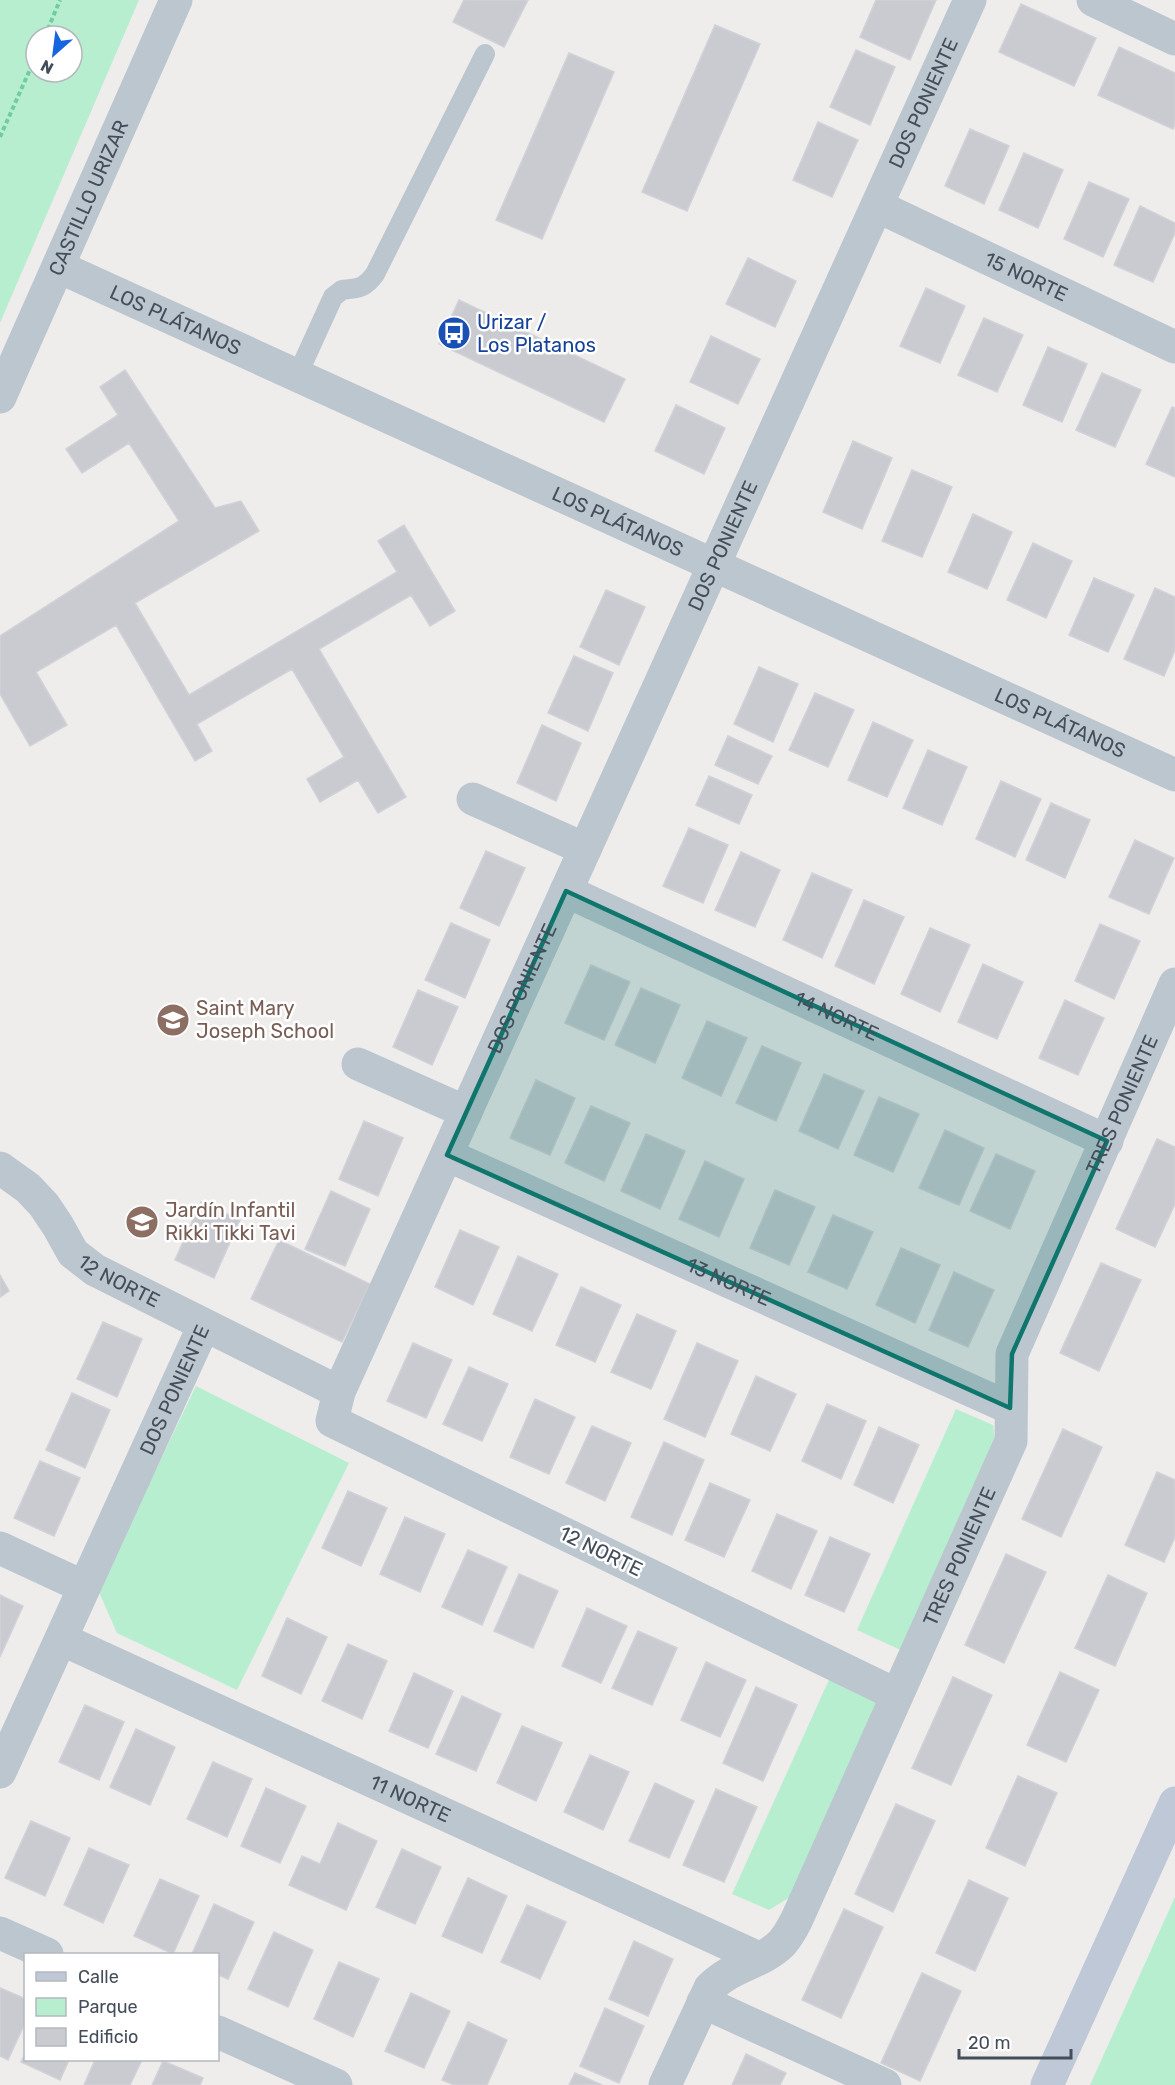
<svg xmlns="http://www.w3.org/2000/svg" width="1175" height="2085" viewBox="0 0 1175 2085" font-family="Rubik,sans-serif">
  <rect width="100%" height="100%" fill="#efecec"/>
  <!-- green -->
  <path fill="#b8eed0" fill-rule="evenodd" d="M0 0H139L0 323ZM36 36H72V72H36Z
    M196 1386 349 1463 237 1690 117 1633 98 1590Z
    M956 1409 993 1425 996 1451 905 1652 857 1630Z
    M832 1673 881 1695 790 1897 769 1910 732 1894Z
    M1175 1897V2085H1090Z"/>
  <!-- building -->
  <path fill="#c9cbd1" stroke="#d0d2d8" stroke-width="1.5" d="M464 0H528L504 47 453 22Z
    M876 0H936L910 60 860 37Z
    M1021 4 1096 38 1074 86 999 52Z
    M715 25 760 44 687 211 642 192Z
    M1119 47 1175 73V124L1173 129 1098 95Z
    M856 50 895 67 870 125 830 107Z
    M569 53 614 72 542 239 496 220Z
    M818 122 858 140 832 197 793 180Z
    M970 129 1009 146 984 204 945 186Z
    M1024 153 1063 170 1038 228 999 210Z
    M1089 182 1129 199 1103 257 1064 239Z
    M1140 206 1175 223V233L1153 282 1114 265Z
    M748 258 796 281 775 327 726 304Z
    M926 288 965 306 940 363 900 346Z
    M459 300 625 379 604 422 439 344Z
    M984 318 1023 335 997 392 958 375Z
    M711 336 760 359 738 404 690 382Z
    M1048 347 1087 364 1062 422 1023 405Z
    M125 370 215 508 241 501 259 531 135 603 189 695 397 572 378 541 404 525 455 611 430 626 411 595 319 649 406 797 378 813 358 780 320 802 307 779 344 757 292 669 197 724 212 751 195 761 116 625 36 672 67 725 30 746 0 694V636L179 521 129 443 82 473 66 449 118 415 100 387Z
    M1102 373 1141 390 1115 447 1076 430Z
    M676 405 725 428 704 474 655 451Z
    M1172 407 1175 408V477L1146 464Z
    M853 441 892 458 862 529 823 512Z
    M912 470 952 487 922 557 882 541Z
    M973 514 1012 532 987 589 948 572Z
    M1033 543 1072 561 1046 618 1007 600Z
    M1094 578 1134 595 1108 652 1069 635Z
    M1155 588 1175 597V650L1164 676 1124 659Z
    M606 590 645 607 619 665 580 647Z
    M574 656 613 673 588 731 548 713Z
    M759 667 798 684 773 742 734 724Z
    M815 693 854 710 828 767 789 750Z
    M873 722 913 740 887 797 848 780Z
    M542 725 581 743 556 801 517 783Z
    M728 736 772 756 758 784 715 765Z
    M928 750 967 767 942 825 903 808Z
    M709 776 752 795 739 824 696 805Z
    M1001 781 1041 799 1015 857 976 839Z
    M1051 803 1090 820 1065 878 1026 860Z
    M689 828 728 845 703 903 663 886Z
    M1135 840 1174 858 1149 914 1109 897Z
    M486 851 525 868 499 926 460 908Z
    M741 852 780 870 755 927 715 910Z
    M812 873 852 890 822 958 783 940Z
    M864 900 904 917 874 984 835 966Z
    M451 923 490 940 465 998 425 980Z
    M1100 924 1140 941 1114 999 1075 981Z
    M930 928 970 945 940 1012 901 994Z
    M983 964 1023 982 997 1039 958 1022Z
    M591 965 630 982 604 1040 565 1023Z
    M641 988 680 1005 655 1063 615 1045Z
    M418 990 458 1007 432 1065 393 1047Z
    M1065 1000 1104 1018 1078 1075 1039 1058Z
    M707 1021 747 1038 721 1096 682 1078Z
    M762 1046 801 1063 776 1121 736 1103Z
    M824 1074 864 1091 838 1149 799 1131Z
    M536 1080 575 1098 550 1155 510 1138Z
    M879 1097 919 1114 893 1172 854 1155Z
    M591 1106 630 1123 604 1181 565 1163Z
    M364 1121 403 1138 378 1196 339 1179Z
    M945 1130 984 1148 959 1205 919 1188Z
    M646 1134 685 1151 660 1209 621 1191Z
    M1157 1139 1175 1147V1204L1155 1247 1116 1229Z
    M996 1154 1035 1171 1010 1229 970 1211Z
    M705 1161 744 1179 719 1237 679 1219Z
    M775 1190 815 1207 789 1265 750 1248Z
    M331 1191 370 1209 345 1266 305 1249Z
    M201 1202 240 1220 214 1278 175 1260Z
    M833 1215 873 1232 847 1289 808 1272Z
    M460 1230 499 1247 473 1305 435 1287Z
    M279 1240 370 1284 342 1342 251 1299Z
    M901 1248 940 1265 915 1323 876 1305Z
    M518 1256 558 1274 532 1331 493 1314Z
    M1101 1263 1141 1280 1099 1371 1060 1353Z
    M954 1272 994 1290 968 1347 929 1330Z
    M0 1275 9 1291 0 1297Z
    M581 1287 621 1305 595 1362 556 1345Z
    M637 1314 676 1331 651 1389 611 1372Z
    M103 1322 142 1339 117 1397 77 1379Z
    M413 1343 452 1360 426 1418 387 1401Z
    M697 1343 738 1361 705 1437 664 1419Z
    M469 1367 508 1384 482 1441 443 1424Z
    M756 1376 796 1394 770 1451 731 1434Z
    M72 1393 110 1410 85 1468 46 1450Z
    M535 1399 575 1417 549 1474 510 1457Z
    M827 1404 866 1421 841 1479 802 1461Z
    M592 1426 631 1443 605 1501 566 1483Z
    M879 1427 919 1445 893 1503 854 1485Z
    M1063 1429 1102 1447 1061 1537 1022 1519Z
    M664 1442 704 1460 672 1535 631 1517Z
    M40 1461 80 1478 54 1536 14 1518Z
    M1157 1472 1175 1480V1537L1164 1562 1125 1545Z
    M710 1483 750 1500 724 1557 685 1540Z
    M348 1491 387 1508 361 1566 322 1548Z
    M777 1514 817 1531 791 1589 752 1571Z
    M405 1517 445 1534 420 1592 380 1574Z
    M830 1537 870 1554 844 1612 805 1595Z
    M468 1550 507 1567 482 1625 442 1607Z
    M1006 1554 1046 1572 1004 1663 965 1645Z
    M519 1574 558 1591 533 1648 494 1631Z
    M1108 1575 1147 1593 1115 1666 1075 1648Z
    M0 1595 23 1606 0 1657Z
    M587 1608 627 1626 601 1683 562 1666Z
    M287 1618 327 1637 301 1694 262 1676Z
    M638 1631 677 1648 652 1705 612 1688Z
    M348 1644 387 1661 362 1719 322 1701Z
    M706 1662 746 1680 720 1737 681 1720Z
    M1060 1672 1099 1690 1066 1762 1027 1745Z
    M414 1673 453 1691 428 1748 389 1731Z
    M953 1677 992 1695 951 1785 912 1768Z
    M756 1687 797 1705 763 1781 723 1763Z
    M462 1696 501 1714 476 1771 436 1754Z
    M85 1705 124 1722 99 1780 59 1762Z
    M522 1726 562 1743 536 1801 497 1783Z
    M136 1729 175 1747 150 1805 110 1787Z
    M590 1755 629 1772 603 1830 564 1812Z
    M213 1762 252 1779 227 1837 187 1819Z
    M1018 1776 1057 1793 1025 1866 986 1848Z
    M655 1783 694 1801 669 1858 629 1841Z
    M266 1788 306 1806 280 1863 241 1846Z
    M716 1789 757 1807 724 1882 683 1865Z
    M896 1804 935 1821 893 1912 855 1894Z
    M31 1821 70 1838 45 1896 5 1878Z
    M338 1823 377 1841 346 1910 289 1885 302 1856 320 1864Z
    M89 1848 129 1865 103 1923 64 1905Z
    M402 1849 441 1867 415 1924 376 1907Z
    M468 1878 507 1896 482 1953 442 1936Z
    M160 1879 199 1896 173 1954 134 1936Z
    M969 1880 1008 1898 975 1971 936 1953Z
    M214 1904 254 1922 228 1979 218 1975V1954H192Z
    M527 1905 566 1922 540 1979 501 1962Z
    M844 1909 883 1927 841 2018 802 2000Z
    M274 1932 313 1950 288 2007 248 1989Z
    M634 1941 673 1959 648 2016 609 1999Z
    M339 1962 379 1979 353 2037 314 2019Z
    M922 1973 961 1991 920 2081 881 2063Z
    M0 1988 26 1999V2021L8 2060 0 2056Z
    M411 1993 450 2011 424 2068 385 2051Z
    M605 2008 644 2026 619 2083 580 2066Z
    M468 2022 507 2040 487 2085H454L442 2080Z
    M26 2052V2060H69L60 2080 21 2062Z
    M746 2054 786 2073 780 2085H732Z
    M95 2060H142L130 2085H84Z
    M163 2061 203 2078 200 2085H152Z
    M575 2073 602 2085H569Z"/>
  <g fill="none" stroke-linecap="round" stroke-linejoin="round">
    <!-- path -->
    <path stroke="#70cda3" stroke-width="4" stroke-dasharray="4.5 3" stroke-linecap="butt" d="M45 36 60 0
      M0 137 36 56"/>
    <!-- lane -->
    <path stroke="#bcc6cf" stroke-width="20" d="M297 376 333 297 342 290C358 288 364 289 375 274L485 54"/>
    <!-- street -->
    <g stroke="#bcc6cf" stroke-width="33">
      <path d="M1093 0 1175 39"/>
      <path id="s1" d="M877 206 1175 347"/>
      <path id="s2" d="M59 267 1175 775"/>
      <path id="s3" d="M0 397 176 0"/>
      <path d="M473 799 585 849"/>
      <path id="s4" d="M566 891 1107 1141"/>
      <path d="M358 1064 466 1112"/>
      <path id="s5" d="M447 1155 1010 1408"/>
      <path id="s6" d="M0 1168 28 1188 44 1205 58 1226 73 1253 95 1270 339 1392"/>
      <path d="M0 1548 84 1587"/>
      <path id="s7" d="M61 1639 759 1958"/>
      <path id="s8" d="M897 1695 332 1421 339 1392 970 0"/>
      <path id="s9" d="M0 1772 204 1325"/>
      <path d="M0 1933 47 1954"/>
      <path d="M703 2002 885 2085"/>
      <path d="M218 2032 336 2085"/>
      <path id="s10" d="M665 2085 710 1988C732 1965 761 1964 782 1943 788 1936 793 1927 797 1919L1011 1441 1012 1354 1175 984"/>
    </g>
    <!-- secondary -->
    <path stroke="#bec8d6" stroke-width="33" d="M1047 2085 1175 1803"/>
  </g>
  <!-- marked area -->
  <path fill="#0f766e" fill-opacity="0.2" stroke="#0f766e" stroke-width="4.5" stroke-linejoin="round" d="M566 891 1107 1141 1012 1354 1010 1408 447 1155Z"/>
  <!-- icons -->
  <defs>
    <g id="bus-disc" transform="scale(1.725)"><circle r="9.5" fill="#1a4fb4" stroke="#fff"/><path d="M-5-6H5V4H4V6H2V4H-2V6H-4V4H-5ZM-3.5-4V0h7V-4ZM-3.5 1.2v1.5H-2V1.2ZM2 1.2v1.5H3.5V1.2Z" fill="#fff"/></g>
    <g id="school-disc" transform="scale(1.725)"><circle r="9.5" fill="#8d6e63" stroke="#fff"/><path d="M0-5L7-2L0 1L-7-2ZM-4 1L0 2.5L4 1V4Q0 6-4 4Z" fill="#fff"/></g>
  </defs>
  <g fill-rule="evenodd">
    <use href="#bus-disc" x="454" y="333"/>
    <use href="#school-disc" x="173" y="1020"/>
    <use href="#school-disc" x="142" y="1222"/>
  </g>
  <g text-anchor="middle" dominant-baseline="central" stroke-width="5" stroke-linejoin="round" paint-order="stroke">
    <!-- street labels -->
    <g font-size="20" fill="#444e5a" stroke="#fff">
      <text stroke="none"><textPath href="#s8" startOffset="2073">DOS PONIENTE</textPath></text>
      <text stroke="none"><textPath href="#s3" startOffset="218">CASTILLO URIZAR</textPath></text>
      <text stroke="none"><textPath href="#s1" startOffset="165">15 NORTE</textPath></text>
      <text stroke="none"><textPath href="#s2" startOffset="128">LOS PLÁTANOS</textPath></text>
      <text stroke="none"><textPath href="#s2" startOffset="614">LOS PLÁTANOS</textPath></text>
      <text stroke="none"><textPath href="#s8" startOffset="1587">DOS PONIENTE</textPath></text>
      <text stroke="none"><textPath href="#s2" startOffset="1100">LOS PLÁTANOS</textPath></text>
      <text stroke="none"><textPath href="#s8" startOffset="1101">DOS PONIENTE</textPath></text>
      <text stroke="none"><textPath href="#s4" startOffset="298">14 NORTE</textPath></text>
      <text stroke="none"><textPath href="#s10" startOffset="1104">TRES PONIENTE</textPath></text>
      <text stroke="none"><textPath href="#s6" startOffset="168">12 NORTE</textPath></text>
      <text stroke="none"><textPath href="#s5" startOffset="309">13 NORTE</textPath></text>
      <text stroke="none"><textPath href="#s9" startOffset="420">DOS PONIENTE</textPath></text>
      <text transform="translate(601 1551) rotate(26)">12 NORTE</text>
      <text stroke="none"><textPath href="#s10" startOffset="618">TRES PONIENTE</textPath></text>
      <text stroke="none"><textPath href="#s7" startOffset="384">11 NORTE</textPath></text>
    </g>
    <!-- transit labels -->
    <g font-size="20" fill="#164399" stroke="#fff" text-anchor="start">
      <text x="477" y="322">Urizar /<tspan x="477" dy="23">Los Platanos</tspan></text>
    </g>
    <!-- education labels -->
    <g font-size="20" fill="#785e54" stroke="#fff" text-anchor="start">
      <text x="196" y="1008">Saint Mary<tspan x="196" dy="23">Joseph School</tspan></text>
      <text x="165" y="1210">Jardín Infantil<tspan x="165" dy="23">Rikki Tikki Tavi</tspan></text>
    </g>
  </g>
  <!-- legend -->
  <rect x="24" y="1953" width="195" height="108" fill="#ffffff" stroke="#b4b8bd" stroke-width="1.5"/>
  <rect x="36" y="1972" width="30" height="9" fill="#bec8d6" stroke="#b4b8bd" stroke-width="1.5"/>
  <text x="78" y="1983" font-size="18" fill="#444e5a">Calle</text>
  <rect x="36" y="1998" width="30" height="18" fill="#b8eed0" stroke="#b4b8bd" stroke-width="1.5"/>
  <text x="78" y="2013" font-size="18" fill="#444e5a">Parque</text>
  <rect x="36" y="2028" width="30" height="18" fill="#c9cbd1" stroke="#b4b8bd" stroke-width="1.5"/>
  <text x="78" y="2043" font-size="18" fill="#444e5a">Edificio</text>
  <!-- north arrow -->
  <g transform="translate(54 54) rotate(208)"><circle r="28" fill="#ffffff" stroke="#b4b8bd" stroke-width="1.5"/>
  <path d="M0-4.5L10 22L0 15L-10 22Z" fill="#1664de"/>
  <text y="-9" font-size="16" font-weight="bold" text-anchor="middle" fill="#444e5a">N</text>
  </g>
  <!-- scale -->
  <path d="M959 2049v9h112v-9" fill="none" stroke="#444e5a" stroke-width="3"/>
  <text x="968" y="2049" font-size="18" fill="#444e5a" stroke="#ffffff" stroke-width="4.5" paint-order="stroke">20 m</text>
</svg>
